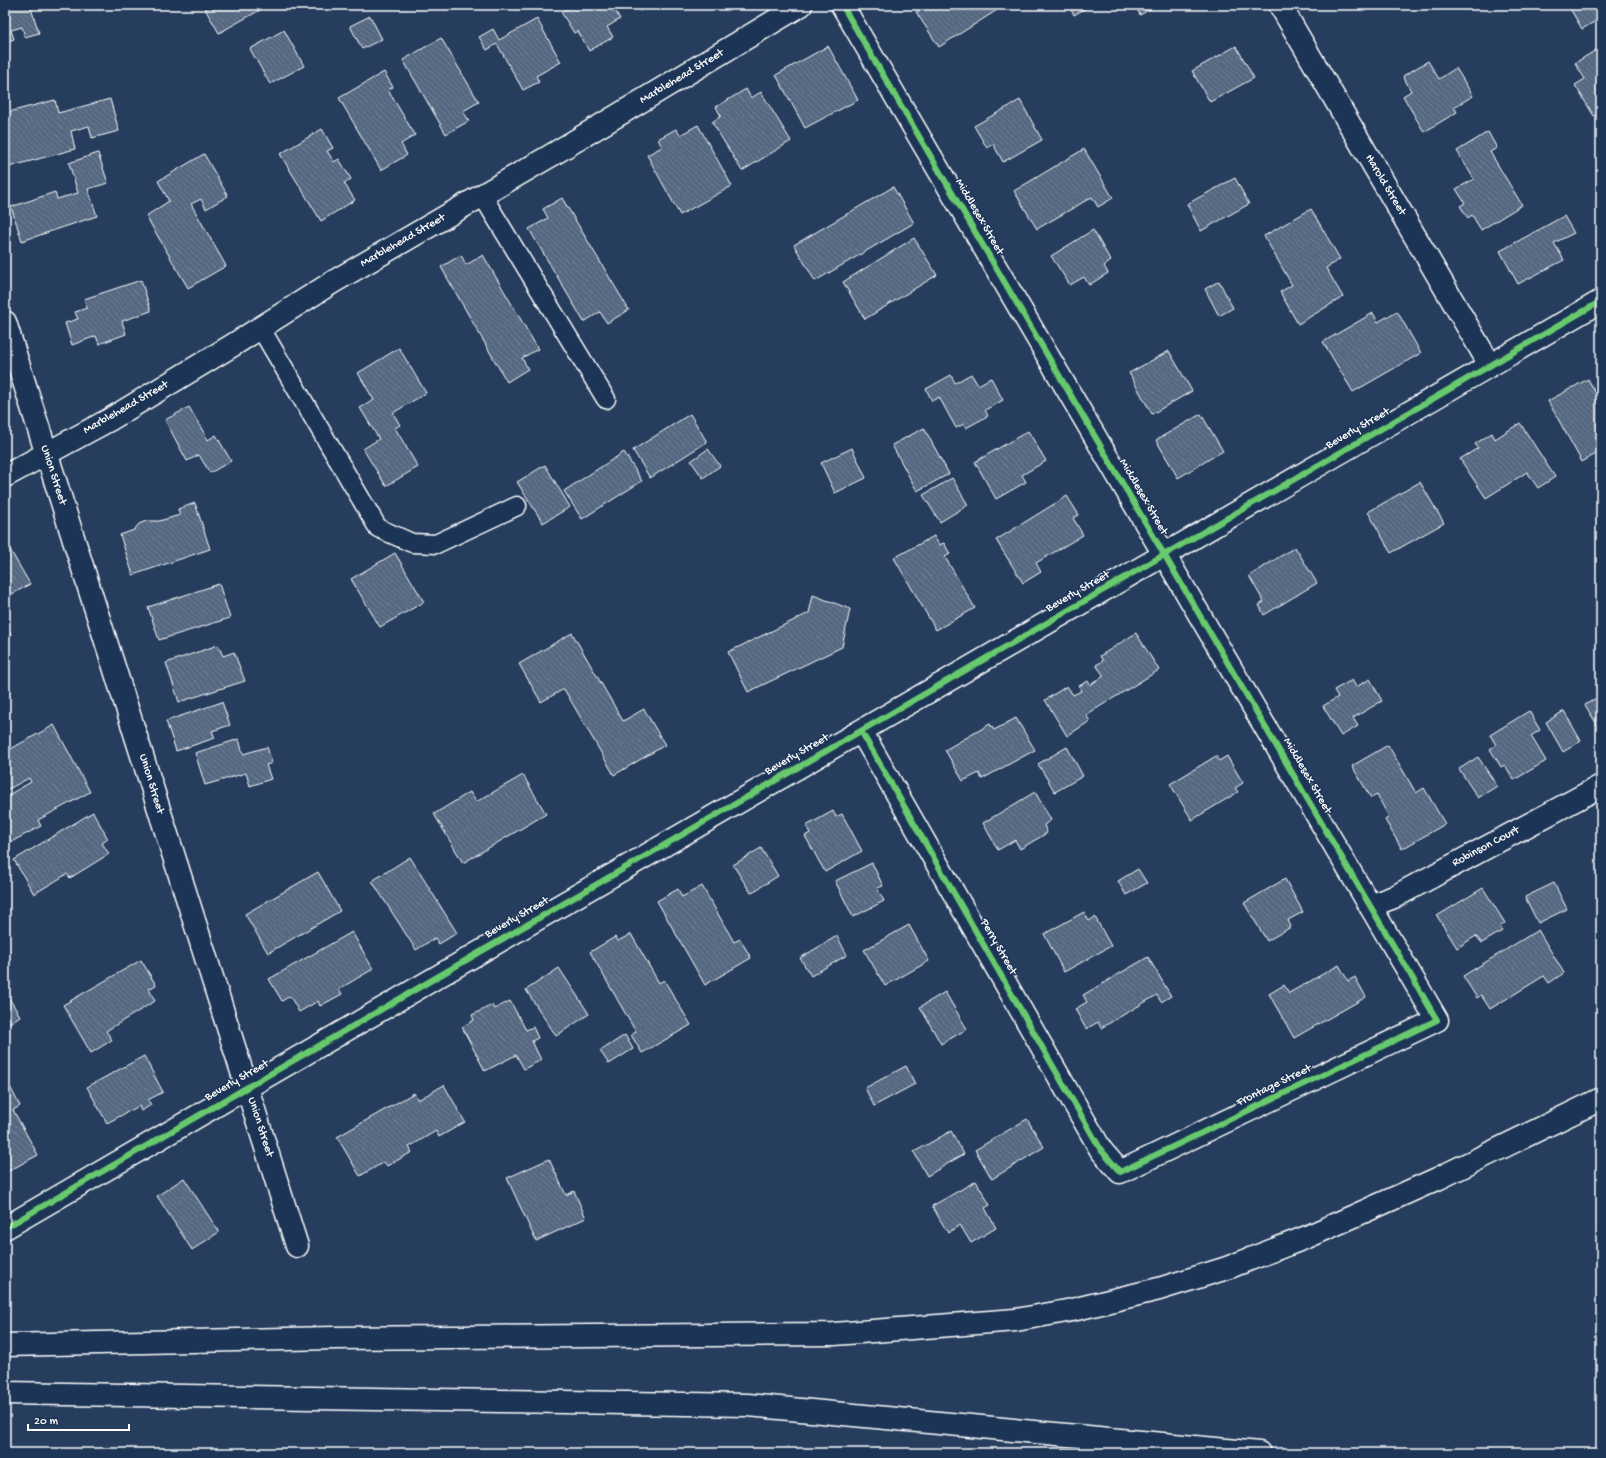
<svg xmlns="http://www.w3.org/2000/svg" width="1606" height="1458" viewBox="0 0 1606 1458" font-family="'Gochi Hand',sans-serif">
  <defs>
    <pattern id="building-back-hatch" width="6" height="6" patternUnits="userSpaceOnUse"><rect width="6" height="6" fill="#556781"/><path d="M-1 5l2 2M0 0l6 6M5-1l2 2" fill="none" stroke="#6e7e94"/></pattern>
  </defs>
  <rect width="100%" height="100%" fill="#263d5e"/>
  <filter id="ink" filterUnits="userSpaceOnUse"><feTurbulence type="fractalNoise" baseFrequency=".025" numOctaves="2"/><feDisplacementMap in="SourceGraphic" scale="8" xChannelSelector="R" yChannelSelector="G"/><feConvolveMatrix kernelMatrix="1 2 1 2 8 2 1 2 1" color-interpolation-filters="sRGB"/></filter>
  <g filter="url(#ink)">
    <!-- building -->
    <path fill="url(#building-back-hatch)" stroke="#fff" d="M5 5H30L39 33 25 37 22 27 11 30 14 39 5 42Z
      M213 5H257L260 10 219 33 205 9Z
      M569 5H612L620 19 607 27 613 37 589 51 578 31 574 33 561 12 571 7Z
      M636 5H649L640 11Z
      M927 5H972L973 7 976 5H1005L939 47 916 12Z
      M1068 5H1091L1074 15Z
      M1128 5H1157L1140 15 1135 5 1130 8Z
      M1568 5H1601V18L1582 29Z
      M370 16 382 39 362 49 350 26Z
      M537 19 561 62 536 76 539 82 523 90 497 44 487 50 479 37 493 29 499 40Z
      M284 30 304 66 270 84 250 49Z
      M441 38 479 102 463 111 469 121 446 134 403 60Z
      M828 46 858 100 805 128 776 75Z
      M1236 46 1254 78 1210 102 1192 71Z
      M1601 47V112L1594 116 1575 85 1585 79 1575 63Z
      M1428 61 1439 79 1456 68 1473 96 1454 107 1457 112 1424 132 1403 96 1411 91 1403 76Z
      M384 72 393 87 388 90 415 135 401 144 407 155 381 170 339 98Z
      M746 89 751 98 761 92 791 141 742 171 712 122 721 116 716 107Z
      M110 99 119 131 92 138 89 126 71 131 75 149 5 168V113L55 100 58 113Z
      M1020 100 1042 140 1003 162 993 144 987 148 974 126Z
      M698 125 732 186 680 215 647 155 662 147 658 139 676 129 680 135Z
      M322 129 333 148 327 151 334 162 339 159 351 179 344 183 355 200 321 221 280 154Z
      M1488 132 1497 148 1490 152 1522 205 1481 230 1472 215 1468 218 1460 206 1465 203 1456 189 1474 179 1457 151Z
      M1084 149 1113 198 1098 207 1092 197 1037 229 1014 191Z
      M98 153 108 183 88 189 97 216 22 241 11 207 55 192 57 199 78 193 69 163Z
      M204 154 228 196 206 209 201 199 191 204 226 266 188 288 146 216 169 201 158 181Z
      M1235 178 1249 204 1201 231 1187 204Z
      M893 187 914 223 815 281 794 245Z
      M562 198 629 310 607 323 600 312 584 322 529 229 548 218 543 209Z
      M1311 209 1340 259 1326 268 1343 297 1298 324 1280 292 1292 285 1264 236Z
      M1564 216 1574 233 1554 243 1564 260 1518 284 1500 251Z
      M1093 230 1111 261 1104 266 1108 273 1089 285 1084 277 1070 285 1051 256Z
      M914 238 937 275 865 319 843 282Z
      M461 255 466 265 483 255 538 349 522 358 528 369 507 382 441 267Z
      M141 280 151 311 122 321 126 334 99 344 96 336 72 345 65 323 78 319 75 312 87 308 84 299Z
      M1219 281 1233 308 1219 316 1205 289Z
      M1397 311 1421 353 1353 392 1323 342 1373 313 1378 322Z
      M399 348 426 393 393 413 400 425 395 428 418 467 386 486 363 449 379 439 360 408 374 400 358 373Z
      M1169 351 1192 391 1152 414 1129 373Z
      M971 374 978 385 991 378 1003 400 985 410 988 416 966 428 964 424 956 428 939 397 932 401 926 389 951 375 955 383Z
      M1588 379 1601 403V451L1582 462 1548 401Z
      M189 407 208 440 216 435 231 461 210 473 199 455 187 461 165 420Z
      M690 414 707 442 650 478 633 450Z
      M1201 414 1223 451 1178 478 1156 440Z
      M1520 423 1555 477 1538 488 1527 472 1486 498 1460 459 1478 448 1475 444 1492 433 1495 439Z
      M924 428 949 474 917 491 892 445Z
      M1028 431 1046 461 1022 475 1026 482 996 499 975 462Z
      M852 448 866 478 835 493 821 463Z
      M708 449 720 466 703 478 691 461Z
      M624 452 642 481 582 519 564 491Z
      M545 465 570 507 543 523 517 482Z
      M952 478 968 505 940 522 923 495Z
      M1420 482 1444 523 1391 553 1368 512Z
      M1067 496 1079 515 1073 518 1083 535 1036 563 1041 572 1023 583 996 540Z
      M195 503 210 549 133 575 120 535 134 530 139 524 146 521H159L180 515 178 509Z
      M934 536 939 545 944 543 950 554 945 557 975 608 936 630 894 558Z
      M5 541 30 584 5 598Z
      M1295 547 1317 583 1264 615 1259 605 1264 602 1249 576Z
      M395 553 424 602 380 627 351 579Z
      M219 584 230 618 159 640 148 607Z
      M813 595 850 609 842 647 748 692 728 652 809 613Z
      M5 624 11 635 5 638Z
      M572 633 623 721 644 709 665 745 614 775 564 689 541 702 519 664Z
      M1136 633 1159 670 1086 715 1090 721 1067 736 1045 700 1067 686 1073 695 1081 691 1079 686 1088 681 1090 685 1104 676 1096 665 1103 661 1100 656Z
      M218 645 223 656 234 652 245 681 179 702 166 663Z
      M1370 679 1382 701 1353 718 1358 726 1341 736 1323 706 1338 697 1334 690 1352 680 1356 687Z
      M1601 695V731L1585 705Z
      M222 702 230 725 212 731 215 738 176 751 166 721Z
      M1529 711 1540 730 1531 736 1546 761 1514 780 1505 765 1501 767 1490 749 1496 745 1490 735Z
      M1564 711 1581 741 1563 752 1546 722Z
      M1016 718 1035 750 982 779 979 773 963 781 945 750 990 724 994 730Z
      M54 725 90 792 38 820 41 826 11 842 5 831V797L31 782 29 778 5 791V752Z
      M239 739 243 754 267 747 272 763 266 765 271 779 250 786 246 773 205 785 195 753Z
      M1388 745 1416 793 1424 788 1445 824 1402 849 1385 820 1389 817 1377 795 1371 798 1352 766Z
      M1067 747 1083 776 1055 792 1038 764Z
      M1216 756 1219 761 1227 756 1243 783 1235 788 1238 792 1192 820 1170 784Z
      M1478 757 1497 786 1478 798 1459 769Z
      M523 775 546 814 463 863 434 814 470 792 476 802Z
      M1035 792 1051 820 1044 825 1047 833 1020 849 1015 840 998 850 983 823Z
      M833 811 836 817 842 814 862 851 825 872 805 836 810 833 806 826Z
      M93 812 108 839 102 843 109 854 70 878 67 874 34 894 14 860Z
      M761 848 778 876 751 893 733 865Z
      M410 857 457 933 439 944 435 938 416 950 372 881Z
      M872 863 883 886 877 888 884 901 853 917 835 881Z
      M1138 869 1147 883 1126 895 1118 881Z
      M318 872 340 911 268 953 245 914Z
      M1285 879 1303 912 1288 920 1291 927 1267 941 1244 903Z
      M1554 883 1567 909 1538 923 1525 897Z
      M702 886 734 942 740 939 751 958 705 985 657 901 678 889 682 897Z
      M1483 888 1505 923 1500 927 1502 931 1482 943 1476 936 1457 948 1437 916Z
      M1084 912 1089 921 1095 917 1111 946 1064 972 1044 934Z
      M909 925 929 961 885 986 864 950Z
      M1538 930 1564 973 1549 983 1544 976 1490 1009 1481 995 1477 998 1463 976Z
      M352 932 373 969 339 989 342 994 320 1006 318 1001 299 1012 290 996 282 1001 269 979Z
      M631 934 659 983 664 980 691 1025 642 1053 631 1035 636 1032 590 952 615 937 618 941Z
      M837 936 847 955 811 976 800 958Z
      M1148 957 1171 996 1161 1002 1157 995 1101 1028 1098 1022 1086 1029 1075 1009 1087 1002 1083 995Z
      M141 960 156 985 149 989 155 1001 106 1031 112 1040 91 1053 63 1005Z
      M1339 965 1348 981 1355 977 1366 997 1294 1038 1269 994 1284 985 1289 993Z
      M559 968 589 1014 556 1036 526 990Z
      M945 992 967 1029 941 1044 920 1007Z
      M7 995 20 1016 5 1026V996Z
      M510 1001 526 1030 533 1027 538 1038 532 1041 541 1060 524 1069 516 1055 485 1071 462 1027 474 1020 472 1015 492 1005 494 1009Z
      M625 1035 633 1049 609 1064 600 1051Z
      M144 1056 163 1092 148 1100 151 1105 141 1111 139 1106 107 1123 87 1087Z
      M906 1066 915 1084 874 1106 865 1088Z
      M9 1085 20 1106 13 1110 38 1155 5 1173V1087Z
      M444 1085 465 1122 439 1137 436 1131 409 1147 412 1152 387 1166 384 1162 360 1176 337 1137 414 1093 418 1100Z
      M1027 1119 1044 1147 992 1179 975 1150Z
      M951 1131 964 1154 927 1176 914 1152Z
      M549 1159 566 1195 574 1191 586 1218 536 1241 507 1178Z
      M184 1178 219 1232 192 1250 157 1196Z
      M976 1181 990 1205 985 1208 996 1228 971 1243 960 1225 948 1233 932 1206Z"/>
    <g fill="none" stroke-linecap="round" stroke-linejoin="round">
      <!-- service casing -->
      <g stroke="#fff" stroke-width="21">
        <path id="service" d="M482 195 606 399
          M260 327 378 528 412 543 436 544 517 506"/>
      </g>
      <!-- minor casing -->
      <g stroke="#fff" stroke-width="25">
        <path id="minor" d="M842 5 1437 1020 1120 1172 1101 1150 861 731
          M1280 5 1490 365
          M5 322 297 1246
          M5 476 109 420 233 345 333 282 550 156 801 5
          M1370 906 1394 897 1601 786
          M5 1228 1601 301"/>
      </g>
      <!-- motorway casing -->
      <g stroke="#fff" stroke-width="25">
        <path id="motorway" d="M5 1345 335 1338 834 1334 1016 1320 1072 1310 1159 1289 1227 1268 1307 1237 1437 1179 1601 1099
          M5 1393 748 1405 1259 1453"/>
      </g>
      <!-- service -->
      <use href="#service" stroke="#1d3557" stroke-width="18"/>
      <!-- minor -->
      <use href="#minor" stroke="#1d3557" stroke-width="22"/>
      <!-- motorway -->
      <use href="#motorway" stroke="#1d3557" stroke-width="22"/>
      <!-- cycleway casing -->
      <g stroke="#1d3557" stroke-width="8">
        <path id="cycleway" d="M842 5 1437 1020 1120 1172 1101 1150 861 731
          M5 1228 1601 301"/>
      </g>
      <!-- cycleway -->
      <use href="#cycleway" stroke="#67ca6e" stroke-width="6"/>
    </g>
  </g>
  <g text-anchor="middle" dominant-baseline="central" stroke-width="3" stroke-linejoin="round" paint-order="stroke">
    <!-- street labels -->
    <g font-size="12" fill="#fff" stroke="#1d3557">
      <text transform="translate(682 77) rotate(-31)">Marblehead Street</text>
      <text transform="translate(1385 185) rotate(59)">Harold Street</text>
      <text transform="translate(979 217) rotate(60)">Middlesex Street</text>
      <text transform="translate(403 241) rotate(-30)">Marblehead Street</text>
      <text transform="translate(126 408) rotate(-30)">Marblehead Street</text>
      <text transform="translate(1358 429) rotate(-30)">Beverly Street</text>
      <text transform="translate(53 475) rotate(72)">Union Street</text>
      <text transform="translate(1143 497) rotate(60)">Middlesex Street</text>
      <text transform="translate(1078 592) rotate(-30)">Beverly Street</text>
      <text transform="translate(797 755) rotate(-30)">Beverly Street</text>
      <text transform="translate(1307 776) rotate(60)">Middlesex Street</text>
      <text transform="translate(151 784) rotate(73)">Union Street</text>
      <text transform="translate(1486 847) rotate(-28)">Robinson Court</text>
      <text transform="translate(517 918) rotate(-30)">Beverly Street</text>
      <text transform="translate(998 947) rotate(60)">Perry Street</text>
      <text transform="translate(237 1081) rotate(-30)">Beverly Street</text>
      <text transform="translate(1274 1086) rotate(-26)">Frontage Street</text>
      <text transform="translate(260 1127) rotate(72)">Union Street</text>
    </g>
  </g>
  <!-- margin -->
  <rect width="1606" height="1458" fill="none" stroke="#1d3557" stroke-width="20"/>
  <rect x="10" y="10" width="1586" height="1438" fill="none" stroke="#fff" stroke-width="1.5" filter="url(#ink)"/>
  <!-- scale -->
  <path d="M28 1424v6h101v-6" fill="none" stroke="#ffffff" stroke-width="2"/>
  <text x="34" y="1424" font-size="12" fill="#ffffff" stroke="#1d3557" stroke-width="3" paint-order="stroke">20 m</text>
</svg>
